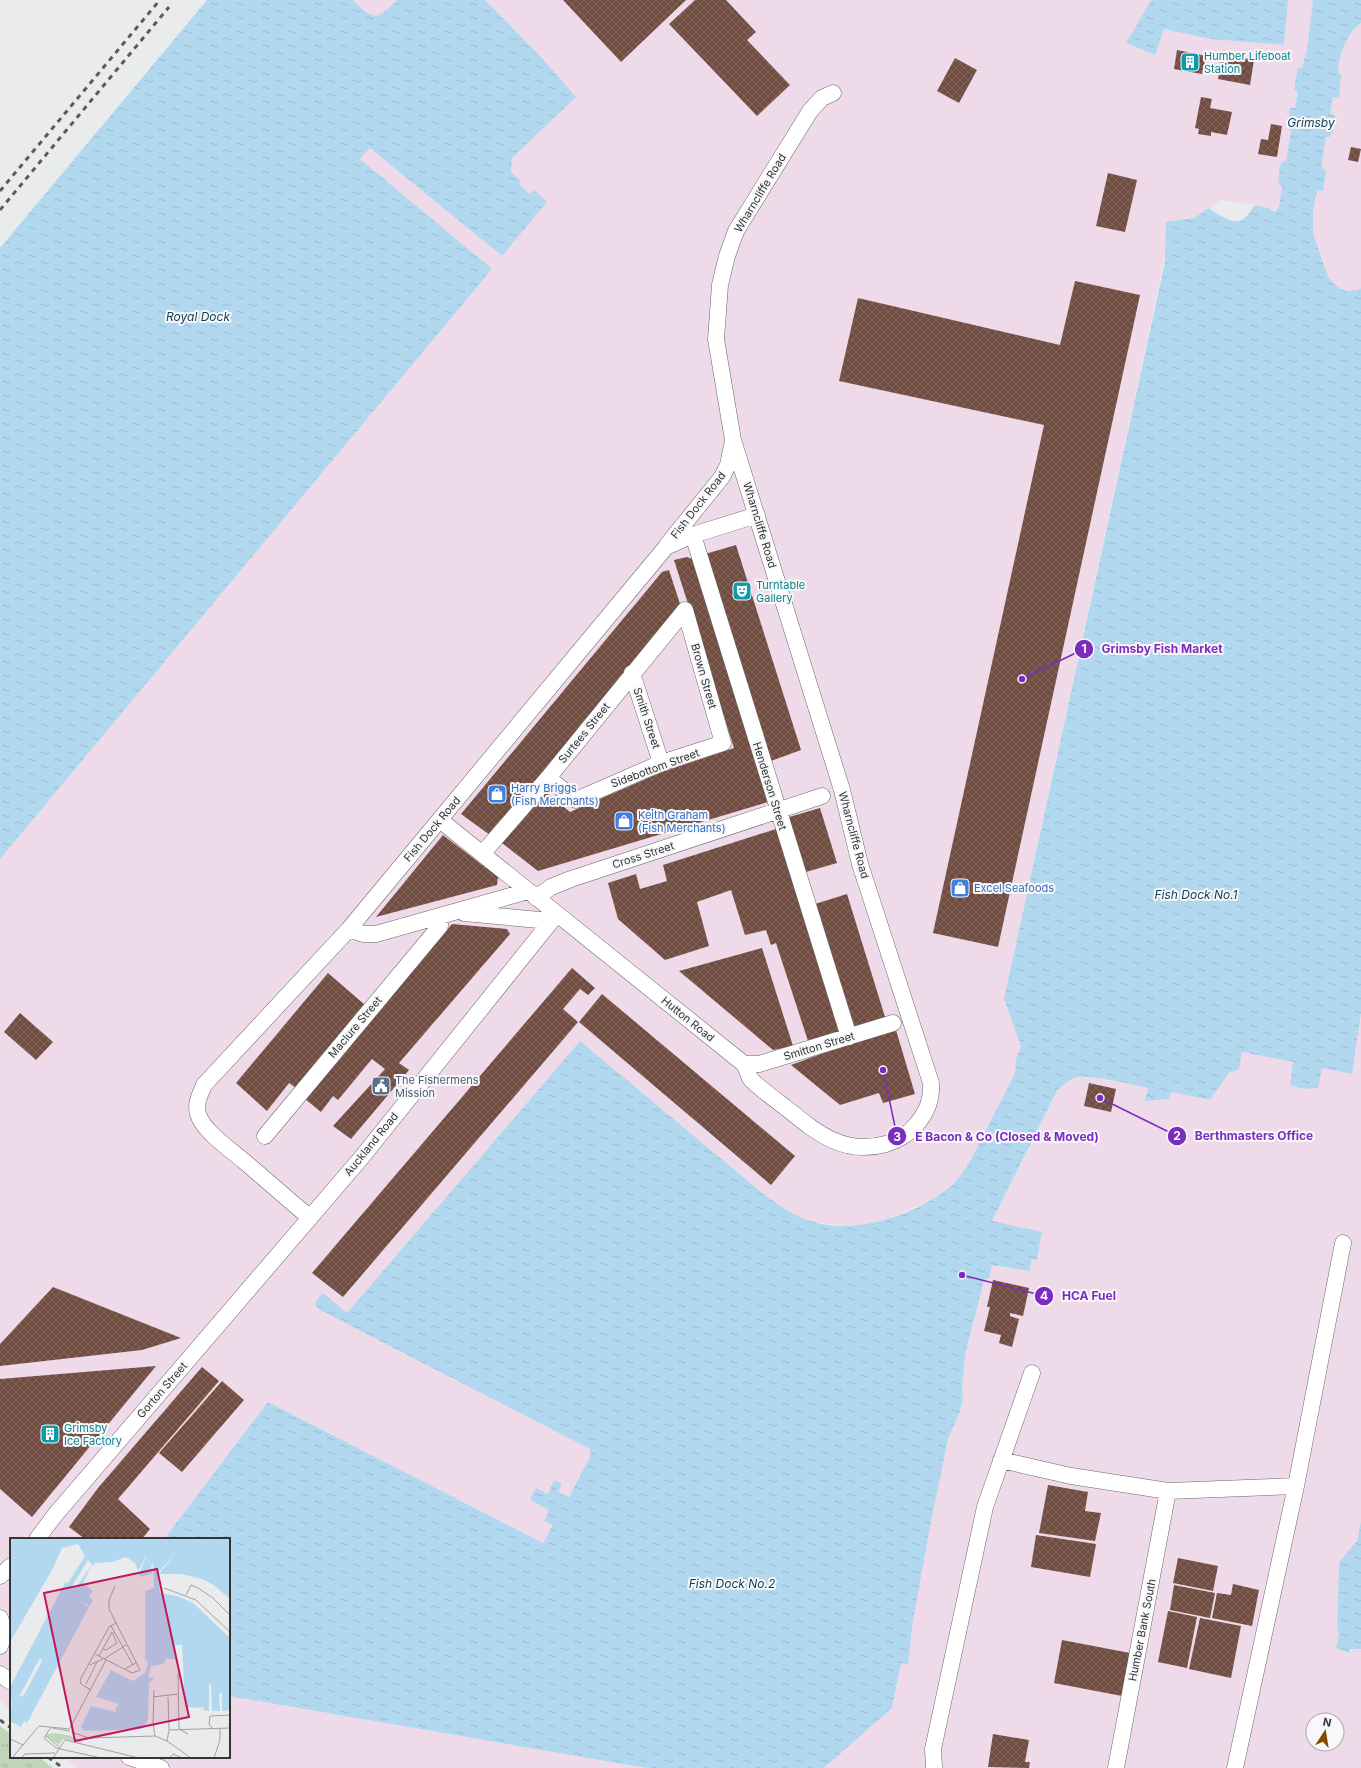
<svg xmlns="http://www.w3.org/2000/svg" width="1361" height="1768" viewBox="0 0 1361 1768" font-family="Inter,sans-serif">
  <defs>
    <pattern id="grass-tufts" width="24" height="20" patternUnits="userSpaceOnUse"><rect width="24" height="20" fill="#c0d5b9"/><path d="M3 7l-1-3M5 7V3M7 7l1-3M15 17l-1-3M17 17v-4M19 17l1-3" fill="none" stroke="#a5b7a0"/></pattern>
    <pattern id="water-ripples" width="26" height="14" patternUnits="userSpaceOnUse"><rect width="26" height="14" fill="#b2d8f0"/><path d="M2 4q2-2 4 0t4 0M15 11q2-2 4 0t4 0" fill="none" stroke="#9abace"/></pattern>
    <pattern id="building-cross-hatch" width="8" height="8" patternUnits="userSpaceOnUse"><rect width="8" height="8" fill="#714d42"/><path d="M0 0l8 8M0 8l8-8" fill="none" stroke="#81645c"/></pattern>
  </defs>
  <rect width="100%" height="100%" fill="#eaebec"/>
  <!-- industrial -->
  <path fill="#efdae9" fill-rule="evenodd" d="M353 0H397L386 12 376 17 371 16Z
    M485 0H1151L1126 43 1155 55 1164 29 1211 39 1284 45 1288 0H1313L1307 49 1302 68 1298 67V92L1295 107 1290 108 1288 123 1289 130 1292 131 1286 161H1283L1280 165 1278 184 1282 185 1279 207 1275 212 1263 206 1221 200 1194 218 1166 252 1004 999 1021 1046 1016 1059 1015 1073 969 1163 961 1175 945 1191 929 1201 882 1221 848 1226 813 1222 797 1216 778 1205 761 1192 580 1041 347 1313 323 1293 315 1302 318 1309 591 1449V1455L569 1497 558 1492 530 1500 549 1510 553 1525 544 1543 268 1402 164 1539H11V1710L0 1701V859L491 269 360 159 370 148 502 256 534 190 530 194 519 184 521 181 511 172 512 158 575 97 542 58Z
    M1361 23V288L1356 291 1355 290 1350 291 1349 293 1337 288 1328 277 1313 233 1312 221 1326 137H1330L1333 130 1335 115 1330 114 1333 97H1339L1341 81 1338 73 1340 59 1346 40Z
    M1361 1013V1521L1357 1541 1339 1562 1337 1629 1339 1633 1336 1647 1349 1653V1648L1361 1649V1768H824L892 1708 901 1663 908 1664 913 1621 931 1522 948 1439 960 1412 963 1397 962 1387 965 1355 984 1280 989 1277 991 1265 1028 1271 1032 1258 1037 1260 1042 1232 992 1222 1057 1092 1066 1082 1075 1077H1091L1148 1088 1146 1101 1170 1092 1210 1100 1230 1073 1236 1069 1241 1052 1352 1074ZM1313 1720H1337V1744H1313Z
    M229 1696 646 1768H77L64 1757H229Z"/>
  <!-- grass -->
  <path fill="url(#grass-tufts)" d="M0 1726 11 1734V1757H39L53 1768H0Z"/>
  <!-- water -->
  <path fill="url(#water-ripples)" d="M207 0H353C374 21 376 21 397 0H485L542 58 576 97 512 158 511 172 521 181 519 184 530 194 534 190 547 202 502 256 370 148 360 159 492 269 0 859V248Z
    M1151 0H1288L1284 45 1211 39 1164 29 1155 55 1126 43Z
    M1313 0H1361V23C1345 36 1340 53 1338 73L1341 74 1339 98 1333 97 1330 114 1335 115 1333 130 1330 137H1326L1321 168 1325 169 1326 173 1323 191H1317L1313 212V233L1328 277C1334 285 1339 289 1349 292V291L1355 290 1356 291 1361 288V1013L1352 1074 1322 1068 1318 1088 1304 1089 1290 1085 1293 1062 1242 1052 1239 1069 1229 1073 1210 1100 1171 1092 1169 1099 1145 1101 1148 1088C1133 1085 1085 1073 1074 1078 1067 1081 1062 1086 1057 1091L992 1221 1042 1232 1037 1260 1032 1259 1029 1271 992 1265 989 1278 984 1280 965 1355 962 1387 963 1397 960 1412 948 1439 931 1522 913 1621 908 1664 901 1663 892 1708 824 1768H646L229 1696V1539H164L268 1402 543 1543 553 1525 544 1521 549 1510 530 1500 536 1488 548 1494 554 1480 562 1484 558 1492 569 1497 591 1455 590 1449 318 1309 315 1302 323 1293 347 1313 580 1041 761 1192C777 1204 794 1217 814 1222 856 1235 920 1214 953 1184 959 1178 964 1170 969 1163L1015 1073 1016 1059 1021 1046 1004 999 1165 262 1166 222 1194 218 1209 208C1217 214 1233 225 1242 220 1247 218 1251 210 1255 205L1268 208 1275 212 1279 207 1282 186 1278 184 1280 165 1283 161H1286L1291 131 1289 130 1288 123 1290 108 1295 107 1298 92 1294 90 1298 67 1302 68 1307 49Z
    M1361 1521V1649H1349V1653L1336 1648 1339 1633 1337 1629 1339 1562 1357 1541Z"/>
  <!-- building -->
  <path fill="url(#building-cross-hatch)" d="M563 0H686L621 62Z
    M695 0H726L756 32 747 40 790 85 757 116 669 24Z
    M1177 50 1206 56 1202 74 1174 69Z
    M1222 54 1254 60 1250 85 1218 79Z
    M955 58 977 70 959 103 937 91Z
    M1201 97 1212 99 1210 108 1232 112 1227 135 1211 132V136L1198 134 1199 129 1195 128Z
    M1271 124 1282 126 1277 157 1258 154 1261 139 1268 140Z
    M1351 147 1361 149 1358 162 1348 160Z
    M1108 173 1137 180 1125 232 1096 226Z
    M1075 281 1140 295 998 947 933 933 1044 425 839 381 858 298 1060 345Z
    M736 545 801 750 771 761 705 554Z
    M687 557 692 559 768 802 538 871 502 843 544 791 570 812 662 772 734 748 674 560Z
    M669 570 681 607 490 835 461 814 662 572Z
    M820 808 837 863 806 872 789 817Z
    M776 829 840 1032 808 1041 776 943 771 945 766 930 745 935 731 890 697 902 709 946 665 960 618 919 608 883 636 874 640 889 667 881 663 865Z
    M443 835 498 877 497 885 376 917Z
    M847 894 885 1017 855 1028 815 904Z
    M452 924 507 929 510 934 399 1063 409 1070 351 1139 333 1126 385 1069 372 1059 338 1100 333 1096 321 1112 305 1099Z
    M762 948 793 1046 773 1050 679 971Z
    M572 968 595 988 588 995 580 989 563 1009 578 1022 343 1297 312 1273Z
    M328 973 365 1005 296 1088 289 1083 267 1111 236 1083Z
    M602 994 795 1156 771 1185 579 1022Z
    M20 1013 53 1042 36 1060 4 1032Z
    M896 1030 915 1094 883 1103 879 1093 840 1105 791 1065 829 1051Z
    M1089 1083 1116 1089 1111 1112 1084 1106Z
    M993 1280 1029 1288 1023 1316 1010 1313V1316L1019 1319 1012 1347 999 1343 1001 1335 984 1331 990 1307H987Z
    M53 1287 181 1338 142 1350 0 1366V1344Z
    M156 1366 32 1517 0 1489V1379Z
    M202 1367 219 1381 118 1499 150 1529 142 1539H85L69 1527 98 1488Z
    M222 1381 244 1400 182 1472 159 1453Z
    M1048 1485 1088 1492 1085 1511 1101 1513 1095 1541 1039 1533Z
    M1036 1535 1096 1544 1090 1577 1031 1567Z
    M1178 1558 1218 1566 1213 1591 1173 1583Z
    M1233 1584 1259 1590 1252 1626 1212 1618 1217 1593 1231 1595Z
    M1174 1585 1215 1593 1210 1618 1170 1610Z
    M1168 1611 1197 1617 1187 1668 1158 1662Z
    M1200 1618 1241 1626 1231 1678 1189 1669Z
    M1062 1640 1130 1653 1122 1696 1054 1683Z
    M993 1734 1029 1740 1025 1762H1030L1029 1768 988 1767Z"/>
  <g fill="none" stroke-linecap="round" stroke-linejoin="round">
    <!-- street casing -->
    <g stroke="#676869" stroke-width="17">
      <path id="street" d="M693 535 849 1037
        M667 545 722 477 728 465 733 441
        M632 673 661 763
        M548 778 576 800 661 763 723 743 685 610
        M440 820 744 1064C746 1068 748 1073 750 1078 755 1085 777 1101 785 1107 816 1132 843 1156 886 1144 898 1140 909 1134 916 1125 927 1112 932 1100 931 1083L860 864 842 790 733 440 716 339 720 285 727 256 736 231 810 111 822 98 833 93
        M482 854 548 778 685 610
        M536 898 551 887 571 879 822 796
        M464 913 550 921
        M349 929 363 934H376L528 891
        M744 1064H759L893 1023
        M265 1136 440 926V916
        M310 1218C288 1199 266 1180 245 1162 231 1150 203 1131 198 1114 195 1103 200 1095 204 1085L349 929 666 547 693 535 757 515
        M1001 1460 1071 1476 1168 1491 1296 1486
        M37 1539 55 1515 362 1157 557 914
        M0 1576 11 1566
        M0 1618 5 1632 0 1646
        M0 1674 11 1682
        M129 1757 161 1768
        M934 1768 933 1749 985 1507 1032 1373
        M1116 1768 1168 1491
        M1235 1768 1296 1486 1343 1243"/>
    </g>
    <!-- street -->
    <use href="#street" stroke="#fff" stroke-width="16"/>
    <!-- rail -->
    <path stroke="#5a5b5b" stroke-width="3" stroke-dasharray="5 5" stroke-linecap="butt" d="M0 191 159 1
      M0 210 169 7
      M0 1720 11 1728
      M48 1757 63 1768"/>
  </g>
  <!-- icons -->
  <defs>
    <g id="building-square" transform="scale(1)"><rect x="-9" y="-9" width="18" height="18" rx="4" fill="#0f9aa8" stroke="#f8f8fa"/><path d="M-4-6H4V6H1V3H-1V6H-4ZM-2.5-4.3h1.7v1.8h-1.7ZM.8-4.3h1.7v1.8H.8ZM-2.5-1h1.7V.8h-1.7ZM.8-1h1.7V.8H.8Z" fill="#fff"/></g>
    <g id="theatre-square" transform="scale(1)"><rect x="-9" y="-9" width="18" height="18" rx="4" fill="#0f9aa8" stroke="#f8f8fa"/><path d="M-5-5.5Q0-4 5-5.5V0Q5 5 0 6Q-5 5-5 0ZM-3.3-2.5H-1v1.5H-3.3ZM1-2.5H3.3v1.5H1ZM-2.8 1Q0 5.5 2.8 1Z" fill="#fff"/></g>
    <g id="shop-square" transform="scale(1)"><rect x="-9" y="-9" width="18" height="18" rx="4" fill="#3f7fe0" stroke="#f8f8fa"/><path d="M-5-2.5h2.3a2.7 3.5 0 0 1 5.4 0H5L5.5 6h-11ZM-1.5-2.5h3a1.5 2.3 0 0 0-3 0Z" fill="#fff"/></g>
    <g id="civic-square" transform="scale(1)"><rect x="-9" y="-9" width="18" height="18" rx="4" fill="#5c6f8a" stroke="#f8f8fa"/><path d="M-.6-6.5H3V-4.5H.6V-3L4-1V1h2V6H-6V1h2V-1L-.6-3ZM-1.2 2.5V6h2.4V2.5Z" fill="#fff"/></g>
  </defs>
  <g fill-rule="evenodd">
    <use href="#building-square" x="1190" y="62"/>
    <use href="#theatre-square" x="742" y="591"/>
    <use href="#shop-square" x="497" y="794"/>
    <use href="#shop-square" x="624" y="821"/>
    <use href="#shop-square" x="960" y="888"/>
    <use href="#civic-square" x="381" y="1086"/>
    <use href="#building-square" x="50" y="1434"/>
  </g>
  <g text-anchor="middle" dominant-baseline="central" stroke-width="4" stroke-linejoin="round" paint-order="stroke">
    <!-- culture labels -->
    <g font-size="11" fill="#0d838f" stroke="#f8f8fa" text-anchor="start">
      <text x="1204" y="56">Humber Lifeboat<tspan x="1204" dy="13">Station</tspan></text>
      <text x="756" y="585">Turntable<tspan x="756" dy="13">Gallery</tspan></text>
      <text x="64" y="1428">Grimsby<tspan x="64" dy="13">Ice Factory</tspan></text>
    </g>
    <!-- street labels -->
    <g font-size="11" fill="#333434" stroke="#f8f8fa">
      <text transform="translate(760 193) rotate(-59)">Wharncliffe Road</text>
      <text transform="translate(698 505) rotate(-52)">Fish Dock Road</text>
      <text transform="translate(760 525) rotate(73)">Wharncliffe Road</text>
      <text transform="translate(704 676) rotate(74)">Brown Street</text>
      <text transform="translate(647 718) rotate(72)">Smith Street</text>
      <text transform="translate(584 733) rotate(-51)">Surtees Street</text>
      <text transform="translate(655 768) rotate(-20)">Sidebottom Street</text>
      <text transform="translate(770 786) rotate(73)">Henderson Street</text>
      <text transform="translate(432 829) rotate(-50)">Fish Dock Road</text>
      <text transform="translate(854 835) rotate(75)">Wharncliffe Road</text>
      <text transform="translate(643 855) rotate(-18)">Cross Street</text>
      <text transform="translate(688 1019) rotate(39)">Hutton Road</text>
      <text transform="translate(355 1027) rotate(-50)">Maclure Street</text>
      <text transform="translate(819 1046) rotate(-17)">Smitton Street</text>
      <text transform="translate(371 1144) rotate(-51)">Auckland Road</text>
      <text transform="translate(162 1390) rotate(-49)">Gorton Street</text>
      <text transform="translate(1142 1630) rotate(-79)">Humber Bank South</text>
    </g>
    <!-- shop labels -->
    <g font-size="11" fill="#366cbe" stroke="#f8f8fa" text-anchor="start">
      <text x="511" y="788">Harry Briggs<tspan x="511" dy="13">(Fish Merchants)</tspan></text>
      <text x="638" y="815">Keith Graham<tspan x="638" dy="13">(Fish Merchants)</tspan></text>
      <text x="974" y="888">Excel Seafoods</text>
    </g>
    <!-- service labels -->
    <g font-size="11" fill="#4e5e75" stroke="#f8f8fa" text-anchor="start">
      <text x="395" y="1080">The Fishermens<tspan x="395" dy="13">Mission</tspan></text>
    </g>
    <!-- water labels -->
    <g font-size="12" font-style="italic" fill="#0b3d55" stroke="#f8f8fa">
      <text x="1311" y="122">Grimsby</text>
      <text x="198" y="316">Royal Dock</text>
      <text x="1196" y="894">Fish Dock No.1</text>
      <text x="732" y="1583">Fish Dock No.2</text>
    </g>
  </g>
  <!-- overview -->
  <g transform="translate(10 1538)">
    <rect width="220" height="220" fill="#eaebec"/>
    <path d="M46 195 61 198 73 205 53 201 49 207 37 198V196Z" fill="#c0d5b9"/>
    <path d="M0 0H220V61L204 47 192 41 172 36H149L168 12 147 36 150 55 167 58 183 65 220 100V172L212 173V155H209L210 173H202L201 146 199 147V173L193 172V168L191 170 175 169 172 107H165L166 121H156L154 126 141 128 138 139 143 140V142L139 145 138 182 132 191 74 193 71 189 81 168 106 174 105 171 109 166 83 158 86 159 101 132 123 143 135 135 138 125 135 121V53L144 50 143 26 141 27 142 36 128 39 137 16 128 33 125 25 116 19 102 24 85 25 83 28 78 22 62 48 66 50 81 28 73 45 83 53 79 59 83 62 80 68 67 62 79 69 17 185 14 183 11 189 0 183 2 167 0 149 55 45H58L75 18 68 6 52 10 42 32 0 104Z" fill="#b2d8f0"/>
    <path d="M30 120 32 123 14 157 9 159Z" fill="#eaebec"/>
    <path fill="none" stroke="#a1a2a2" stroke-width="1" d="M154 50 186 62 220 94M176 57 181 47 188 50 203 60 220 77M101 88 123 127M93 111 96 112 107 105 102 94M85 116 122 135 130 132 99 71V62L105 48M89 118 102 94M94 121 116 107M80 127 93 121M115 131 126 125M168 135 169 191 178 196M76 146 87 124M81 152 71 146 70 142 99 89 106 85M144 152 143 185 145 198M143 159 168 156M41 189 34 200 46 210 91 220M42 190 60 193M60 190 96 122M202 190 199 186 200 178 220 177M159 192 220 190M61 194 79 200 145 198 157 203 181 220M35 197 49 209M0 201 13 207M157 203 159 192 158 159M2 220 29 188 60 191M11 220 15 216 45 215M43 220 55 202 129 220M159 220 163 216 170 219M204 220 210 202V190"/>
    <path fill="#c2185b" fill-opacity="0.15" stroke="#c2185b" stroke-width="2" d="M147 31 179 179 65 203 34 55Z"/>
    <rect width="220" height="220" fill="none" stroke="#333434" stroke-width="2"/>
  </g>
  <!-- callouts -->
  <path fill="none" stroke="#7b2cbf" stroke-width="1.5" d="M1022 679L1084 649M1100 1098L1177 1136M883 1070L897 1136M962 1275L1044 1296"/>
  <g fill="#7b2cbf" stroke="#f8f8fa" stroke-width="1.5">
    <circle cx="1022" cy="679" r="4"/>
    <circle cx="1100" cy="1098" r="4"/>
    <circle cx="883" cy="1070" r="4"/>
    <circle cx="962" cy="1275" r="4"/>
    <circle cx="1084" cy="649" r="10"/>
    <circle cx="1177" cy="1136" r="10"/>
    <circle cx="897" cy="1136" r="10"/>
    <circle cx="1044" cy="1296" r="10"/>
  </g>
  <g font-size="12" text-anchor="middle" font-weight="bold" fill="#fff">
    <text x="1084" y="653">1</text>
    <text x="1177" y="1140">2</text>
    <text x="897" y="1141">3</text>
    <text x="1044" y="1300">4</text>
  </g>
  <g font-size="12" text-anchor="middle" font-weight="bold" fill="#7b2cbf" stroke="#f8f8fa" stroke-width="4" stroke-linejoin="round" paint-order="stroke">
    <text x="1162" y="653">Grimsby Fish Market</text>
    <text x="1254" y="1140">Berthmasters Office</text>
    <text x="1007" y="1141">E Bacon &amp; Co (Closed &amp; Moved)</text>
    <text x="1089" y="1300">HCA Fuel</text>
  </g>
  <!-- north arrow -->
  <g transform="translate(1325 1732) rotate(12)"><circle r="19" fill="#f8f8fa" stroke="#a9aaab"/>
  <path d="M0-3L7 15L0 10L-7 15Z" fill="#844b00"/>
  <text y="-6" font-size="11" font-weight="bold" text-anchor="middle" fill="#333434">N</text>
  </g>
</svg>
